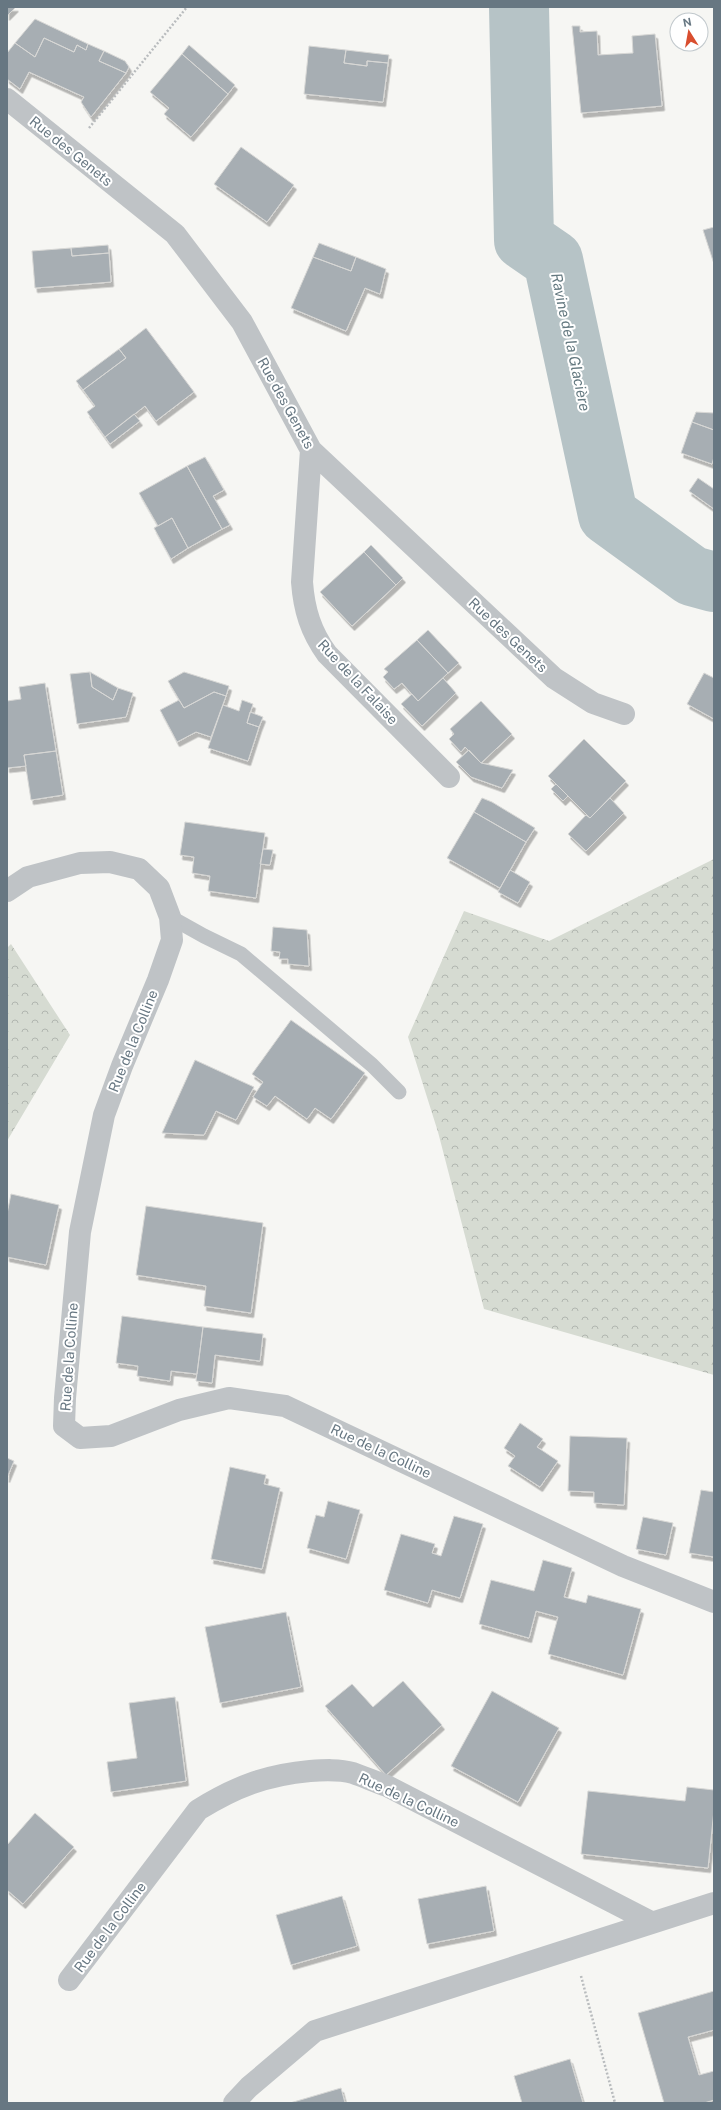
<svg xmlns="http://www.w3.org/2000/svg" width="721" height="2110" viewBox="0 0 721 2110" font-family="'Public Sans',sans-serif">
  <defs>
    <pattern id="forest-crowns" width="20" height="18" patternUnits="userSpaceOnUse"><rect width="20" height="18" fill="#d6dbd2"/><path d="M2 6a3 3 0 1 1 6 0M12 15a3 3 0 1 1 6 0" fill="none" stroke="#b1b6b0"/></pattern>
    <filter id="shadow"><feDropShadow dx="2.5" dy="4.5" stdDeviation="0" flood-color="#0004"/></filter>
  </defs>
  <rect width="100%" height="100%" fill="#f6f6f3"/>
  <!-- forest -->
  <path fill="url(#forest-crowns)" d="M714 859V1375L484 1309 438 1132 408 1037 464 911 549 941Z
    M11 944 70 1035 7 1141V948Z"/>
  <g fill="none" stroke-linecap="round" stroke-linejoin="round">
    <!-- river -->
    <path stroke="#b6c3c6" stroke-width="60" d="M519 7 524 240 553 260 608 515 692 576 714 582"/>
  </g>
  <!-- building -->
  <path fill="#a7aeb3" stroke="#d7d7d5" filter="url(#shadow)" d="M7 7H16L7 16Z
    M35 19 88 44 86 50 77 45 74 52 44 38 35 57 15 43Z
    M572 26H580V32L597 31 598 55 633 53 632 36 655 34 662 106 581 113Z
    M44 38 74 52 77 45 86 50 88 44 104 51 99 61 126 73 91 117 81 102 84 97 29 72 20 89 7 79V53L15 43 35 57Z
    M189 45 235 85 228 94 182 54Z
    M309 46 346 50 344 63 367 66V61L388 63 383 102 304 94Z
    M346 50 389 55 388 63 367 61V66L344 63Z
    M104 51 125 61 129 67 126 73 99 61Z
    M182 54 228 94 191 137 164 114 169 108 150 92Z
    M241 147 294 185 267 222 214 184Z
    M714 227V264L703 230Z
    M319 243 356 257 351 271 313 257Z
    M108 245 109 253 72 256 71 248Z
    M71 248 72 256 109 253 111 282 35 288 32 251Z
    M313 257 351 271 356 257 386 269 380 294 365 288 346 331 291 308Z
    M146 328 194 392 156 421 145 406 105 437 87 412 95 406 83 390 126 358 119 349Z
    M119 349 126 358 83 390 76 381Z
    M696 412 714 413V430L692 422Z
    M134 414 140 421 110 444 105 437Z
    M692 422 714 430V457L712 464 681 453Z
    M205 457 224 490 213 496 230 525 222 529 187 466Z
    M187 466 222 529 188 548 172 518 158 526 139 493Z
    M698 478 714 489V509L689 491Z
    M172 518 188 548 171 559 154 528Z
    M371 545 403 578 396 585 364 552Z
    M364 552 396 585 352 626 320 592Z
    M428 630 459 663 448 673 417 640Z
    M417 640 448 673 418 701 402 683 394 689 383 677 388 672 384 669Z
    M90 672 118 688 113 700 92 687Z
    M90 672 92 687 113 700 118 688 133 693 126 717 77 724 70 674Z
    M184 672 229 686 226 696 214 692 184 708 168 681Z
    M704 673 714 678V719L687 704Z
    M443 678 456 693 422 726 401 704 412 694 418 701Z
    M45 683 56 751 24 755 26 766 7 768V701L21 699 19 687Z
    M214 692 226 696 211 737 196 732 177 742 160 710 179 700 184 708Z
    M242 700 253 704 247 723 259 727 248 761 208 748 223 705 239 711Z
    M481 701 512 734 481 763 465 747 461 752 449 739 454 734 450 729Z
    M250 712 263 717 259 727 247 723Z
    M584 739 626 781 590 818 548 776Z
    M469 750 481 763 513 770 502 788 471 777 456 762Z
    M56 751 63 795 31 800 24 755Z
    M556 784 568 796 563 801 551 789Z
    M482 798 492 802 535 828 526 842 474 812Z
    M610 798 624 813 586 851 568 834 586 815 590 818Z
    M474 812 526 842 500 888 447 858Z
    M185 822 265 833 256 898 208 891 210 876 192 873 194 857 180 855Z
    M263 849 273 850 270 865 260 864Z
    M510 870 530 882 518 903 498 892Z
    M273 927 307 930 309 966 288 964V959H279L280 952 271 951Z
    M291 1020 365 1073 331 1119 315 1108 307 1119 275 1096 267 1106 253 1097 263 1082 252 1074Z
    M195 1060 254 1087 236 1120 216 1111 204 1135 162 1133Z
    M11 1194 59 1205 46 1265 7 1257V1214Z
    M146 1206 263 1223 251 1313 204 1306 206 1286 136 1275Z
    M122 1316 203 1327 197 1374 171 1371 170 1381 137 1376 138 1366 116 1363Z
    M203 1327 263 1334 260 1361 215 1355 212 1383 196 1381Z
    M520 1423 543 1439 537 1447 558 1461 540 1487 508 1466 515 1456 504 1448Z
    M570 1436 627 1438 624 1505 594 1503V1492L568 1491Z
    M7 1458 14 1461 7 1478Z
    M230 1467 266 1475 264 1484 280 1488 262 1569 211 1559Z
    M701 1490 714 1492V1557L689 1553Z
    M328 1501 360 1510 346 1559 307 1548 316 1515 324 1517Z
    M454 1516 483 1524 460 1598 432 1590 428 1603 384 1590 401 1534 435 1544 432 1553 441 1556Z
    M643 1517 673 1523 666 1555 636 1549Z
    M543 1560 572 1568 564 1597 586 1603 588 1595 641 1609 623 1675 548 1654 558 1617 536 1611 529 1638 479 1624 491 1580 534 1591Z
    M286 1612 301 1687 220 1703 205 1627Z
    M403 1681 442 1725 386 1775 325 1706 352 1684 373 1707Z
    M492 1691 559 1728 518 1802 451 1766Z
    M175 1697 186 1781 111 1792 107 1762 137 1758 129 1703Z
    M687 1787 714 1790V1810L708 1868 581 1854 588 1791 685 1801Z
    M35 1813 74 1847 23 1904 7 1890V1845Z
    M486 1886 494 1931 427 1944 418 1899Z
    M342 1896 357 1946 291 1965 276 1915Z
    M714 1991V2030L688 2037 699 2075 714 2071V2100L704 2103H664L638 2013Z
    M570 2059 583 2103H522L514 2076Z
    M341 2088 345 2103H290Z"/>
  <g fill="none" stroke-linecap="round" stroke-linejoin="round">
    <!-- path -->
    <path stroke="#b9bcbe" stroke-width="2.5" stroke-dasharray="2 2" stroke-linecap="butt" d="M89 128 187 7
      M581 1976 615 2103"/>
    <!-- lane -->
    <path stroke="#bfc3c6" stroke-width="15" d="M170 917 204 936 241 954 372 1065 399 1092"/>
    <!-- street -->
    <path stroke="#bfc3c6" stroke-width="22" d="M7 99 175 234 242 322 311 450 554 678 593 703 624 714
      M311 450 302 582C304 610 311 632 327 654L449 777
      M7 891 28 877 80 863 110 862 139 869 159 888 170 917 172 940 158 980 122 1066 104 1115 80 1232 65 1398 64 1426 80 1438 111 1436 179 1410 229 1398 285 1406 623 1566 714 1602
      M69 1980 198 1810C235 1787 266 1775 310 1771 324 1770 339 1769 353 1773 364 1777 376 1782 387 1786L651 1922
      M234 2103 249 2087 315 2031 714 1903"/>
  </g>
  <g text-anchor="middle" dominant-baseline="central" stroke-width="4" stroke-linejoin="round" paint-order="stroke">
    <!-- street labels -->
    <g font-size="14" fill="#677782" stroke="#fff">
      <text transform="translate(71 151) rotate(39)">Rue des Genets</text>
      <text transform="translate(286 403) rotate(61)">Rue des Genets</text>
      <text transform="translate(508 635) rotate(43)">Rue des Genets</text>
      <text transform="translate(358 682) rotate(47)">Rue de la Falaise</text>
      <text transform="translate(133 1041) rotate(-68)">Rue de la Colline</text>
      <text transform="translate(69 1357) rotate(-86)">Rue de la Colline</text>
      <text transform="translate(381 1451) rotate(25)">Rue de la Colline</text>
      <text transform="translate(409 1800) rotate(25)">Rue de la Colline</text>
      <text transform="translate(110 1927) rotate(-53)">Rue de la Colline</text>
    </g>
    <!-- water labels -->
    <g font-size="15" font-style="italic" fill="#63787f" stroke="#fff">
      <text transform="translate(571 342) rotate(78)">Ravine de la Glacière</text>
    </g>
  </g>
  <!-- border -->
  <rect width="721" height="2110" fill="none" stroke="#677782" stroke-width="16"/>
  <!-- north arrow -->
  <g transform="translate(689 32) rotate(349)"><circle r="19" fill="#ffffff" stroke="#c2c9cd"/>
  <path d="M0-3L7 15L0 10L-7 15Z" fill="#d94e2f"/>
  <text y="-6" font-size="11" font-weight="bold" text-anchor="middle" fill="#677782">N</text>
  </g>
</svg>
